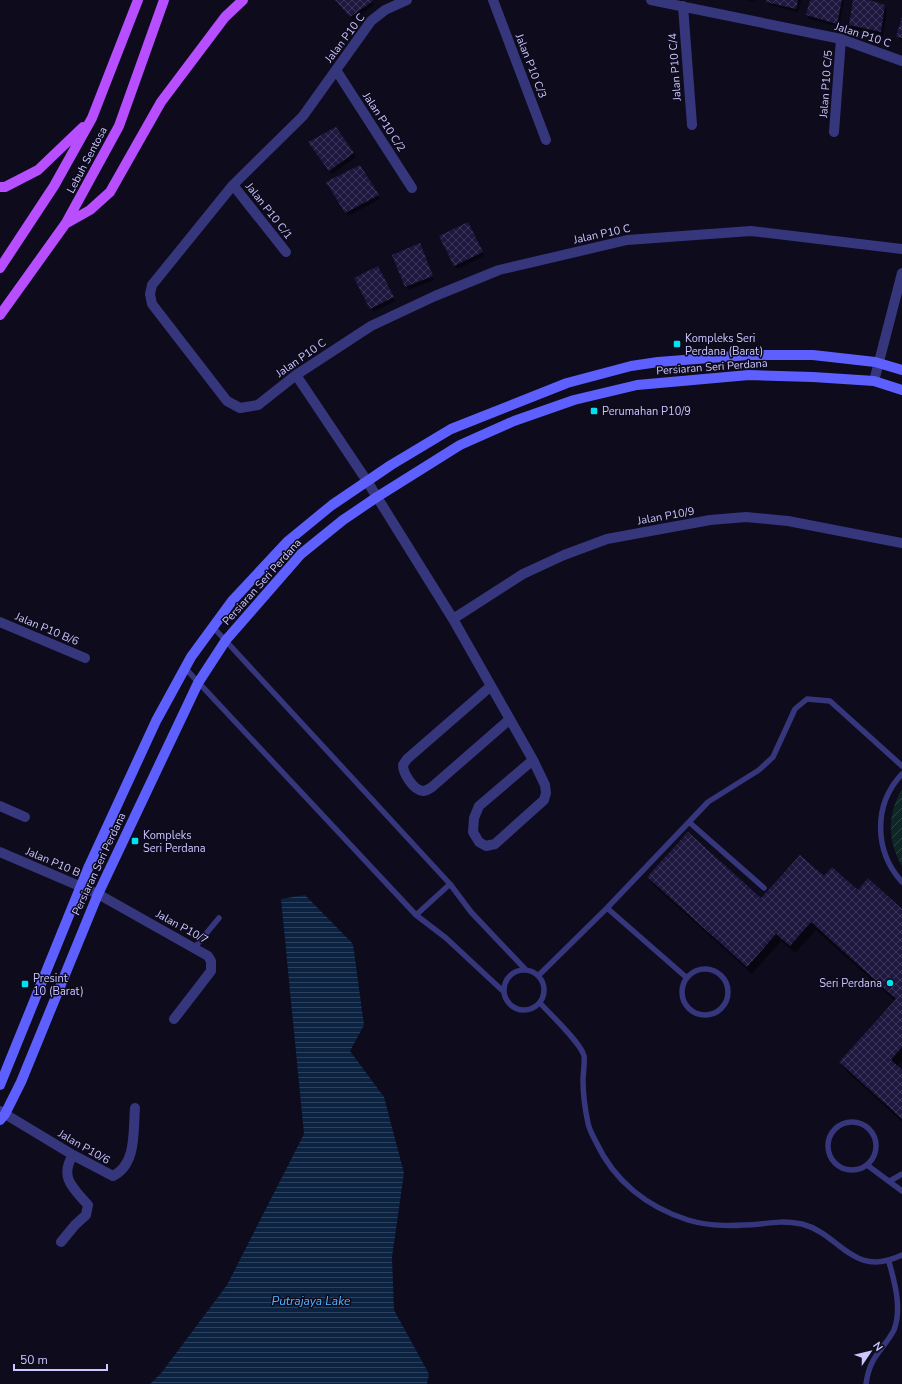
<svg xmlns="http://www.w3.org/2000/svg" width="902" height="1384" viewBox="0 0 902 1384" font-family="'Nunito Sans',sans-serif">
  <defs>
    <pattern id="garden-furrows" width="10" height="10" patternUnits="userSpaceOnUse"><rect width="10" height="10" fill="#0e2725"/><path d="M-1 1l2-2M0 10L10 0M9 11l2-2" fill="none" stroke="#304546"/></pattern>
    <pattern id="water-rules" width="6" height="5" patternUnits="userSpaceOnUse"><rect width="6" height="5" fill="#0b2241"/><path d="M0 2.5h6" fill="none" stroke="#2d415e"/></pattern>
    <pattern id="building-cross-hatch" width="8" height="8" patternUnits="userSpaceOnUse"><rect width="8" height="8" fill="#1e173e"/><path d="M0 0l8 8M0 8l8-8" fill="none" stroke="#3d375b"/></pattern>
  </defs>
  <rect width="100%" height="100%" fill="#0e0b1d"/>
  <!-- garden -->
  <path fill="url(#garden-furrows)" d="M902 789V866C887 840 887 815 902 789Z"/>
  <!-- water -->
  <path fill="url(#water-rules)" d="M305 895 353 944 364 1025 350 1051 384 1097 404 1173 392 1257 394 1310 429 1374 427 1384H150L162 1372 227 1285 304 1134 281 899Z"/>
  <!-- shadow -->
  <path fill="#0007" d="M335 0H370L374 5 353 20Z
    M745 0H755V2Z
    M768 0H801L798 12 770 5Z
    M811 0H844L839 27 809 19 807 15Z
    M854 0H866L885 6 887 10 883 36 852 29 850 25Z
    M902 19V41L897 37Z
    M312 146 354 153 356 157 332 174Z
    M327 182 378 195 380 199 348 216Z
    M469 227 484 256 457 269 455 265Z
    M421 248 434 280 408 290 406 286Z
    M377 267 395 301 373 312 355 278Z
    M649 877 761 900 824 878 902 910V1060L897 1066 902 1071V1122L845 1070 840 1062 895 1001 816 930 795 953 781 941 752 974 653 885Z"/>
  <!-- building -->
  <path fill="url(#building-cross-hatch)" d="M335 0H372L373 1 350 17Z
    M767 0H798L796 9 766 2Z
    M810 0H842L837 24 806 15Z
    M853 0H869L885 5 881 32 849 25Z
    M902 17V38L896 37Z
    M336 127 354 153 329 171 308 142Z
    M360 165 379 195 345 213 326 182Z
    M468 222 483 252 454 266 439 236Z
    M420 243 433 276 405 287 392 255Z
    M378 266 394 297 370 309 354 278Z
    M688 832 761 898 800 855 824 876 832 867 858 890 868 878 902 909V1047L891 1060 902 1070V1119L839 1062 896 999 811 922 790 946 776 934 747 967 647 877Z"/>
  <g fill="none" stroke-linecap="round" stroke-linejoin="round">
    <!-- lane -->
    <path stroke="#36367c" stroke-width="5.5" d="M213 627 450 884 471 912 525 969
      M185 668 416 915 446 938 504 992
      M902 774C873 805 874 851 902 882
      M689 822 708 802 759 770 773 757 795 709 807 699 830 701 902 766
      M607 908 689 822 764 888
      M416 915 450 884
      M195 947 219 918
      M682 992a23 23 0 1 1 46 0a23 23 0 1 1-46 0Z
      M504 990a20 20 0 1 1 40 0a20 20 0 1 1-40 0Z
      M539 975 607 908 687 978
      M540 1003C550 1014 581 1043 584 1056 585 1064 583 1073 583 1080 583 1094 585 1109 588 1123 589 1129 593 1136 596 1142 614 1181 647 1207 688 1220 711 1227 736 1226 760 1224 776 1222 785 1221 802 1224 841 1234 852 1279 902 1255
      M828 1146a24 24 0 1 1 48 0a24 24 0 1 1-48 0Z
      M867 1165 902 1191
      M890 1181 902 1174
      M866 1384C870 1355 882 1352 894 1330 902 1309 895 1283 889 1262"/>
    <!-- street -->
    <path stroke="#36367c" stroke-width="10" d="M407 0 385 10 371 21 303 116 233 185 152 285 150 294 152 304 227 401 240 408 258 405 296 375 371 326 435 296 499 270 627 240 751 231 902 249
      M493 0 546 140
      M651 0 841 39 902 61
      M683 6 692 125
      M336 70 412 188
      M834 132 841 39
      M233 185 286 252
      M296 375 367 481 453 619 533 760 545 785 546 793 544 800 495 844 486 846 479 842 473 832 474 818 479 806 533 760
      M874 381 902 273
      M453 619 523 574 564 555 607 539 710 520 746 517 788 521 902 543
      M0 622 85 658
      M491 686 407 759 403 765C403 773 413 790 423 791 426 791 429 789 432 787L510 719
      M0 806 25 817
      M0 852 98 894 208 956 211 961V971L174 1019
      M0 1111 73 1155 113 1176C137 1164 133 1131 135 1108
      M61 1242 75 1225 86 1215 88 1205C73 1188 59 1177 73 1155"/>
    <!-- secondary -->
    <path stroke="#5e5fff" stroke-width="10" d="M0 1085 89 866 156 721 191 657 232 601 288 541 332 505 391 465 451 429 567 383 631 366 658 362 748 355H813L875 362 902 370
      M0 1120 5 1114 21 1082 98 894 198 683 226 640 301 554 343 520 377 497 460 445 514 421 574 400 637 385 749 375 813 377 874 381 902 390"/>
    <!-- primary -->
    <path stroke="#b74eff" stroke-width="10" d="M0 187H5L38 170 83 127
      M67 223 90 210 110 192 161 102 225 17 243 0
      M0 268 54 186 92 118 138 0
      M0 315 66 223 119 126 164 0"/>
  </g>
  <!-- markers -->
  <g fill="#00e2f2" stroke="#0e0b1d" stroke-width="1.5">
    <rect x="673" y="340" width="8" height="8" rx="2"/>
    <rect x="590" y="407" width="8" height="8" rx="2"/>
    <rect x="131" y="837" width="8" height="8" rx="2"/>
    <circle cx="890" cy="983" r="4"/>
    <rect x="21" y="980" width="8" height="8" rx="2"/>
  </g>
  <g text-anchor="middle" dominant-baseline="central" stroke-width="3" stroke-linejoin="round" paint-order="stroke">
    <!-- street labels -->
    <g font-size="11" fill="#cbc7ff" stroke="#0e0b1d">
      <text transform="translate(863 35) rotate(18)">Jalan P10 C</text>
      <text transform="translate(345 38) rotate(-53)">Jalan P10 C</text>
      <text transform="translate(531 66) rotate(69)">Jalan P10 C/3</text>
      <text transform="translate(675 67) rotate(-94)">Jalan P10 C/4</text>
      <text transform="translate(826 84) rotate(-86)">Jalan P10 C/5</text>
      <text transform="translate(384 122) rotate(57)">Jalan P10 C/2</text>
      <text transform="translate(87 160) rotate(-62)">Lebuh Sentosa</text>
      <text transform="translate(269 211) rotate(52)">Jalan P10 C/1</text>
      <text transform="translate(602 234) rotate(-12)">Jalan P10 C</text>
      <text transform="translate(301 358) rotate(-35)">Jalan P10 C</text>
      <text transform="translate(712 367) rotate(-4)">Persiaran Seri Perdana</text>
      <text transform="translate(666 516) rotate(-10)">Jalan P10/9</text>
      <text transform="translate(262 582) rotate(-48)">Persiaran Seri Perdana</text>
      <text transform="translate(47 629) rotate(23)">Jalan P10 B/6</text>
      <text transform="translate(53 862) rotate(23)">Jalan P10 B</text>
      <text transform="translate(99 864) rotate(-65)">Persiaran Seri Perdana</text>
      <text transform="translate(182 927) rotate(29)">Jalan P10/7</text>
      <text transform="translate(84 1147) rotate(30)">Jalan P10/6</text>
    </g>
    <!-- poi labels -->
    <g font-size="11" fill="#cbc7ff" stroke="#0e0b1d" text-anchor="start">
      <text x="685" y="338">Kompleks Seri<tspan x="685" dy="13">Perdana (Barat)</tspan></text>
      <text x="602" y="411">Perumahan P10/9</text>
      <text x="143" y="835">Kompleks<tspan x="143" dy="13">Seri Perdana</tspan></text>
      <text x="33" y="978">Presint<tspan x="33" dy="13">10 (Barat)</tspan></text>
      <text x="882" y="983" text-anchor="end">Seri Perdana</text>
    </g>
    <!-- water labels -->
    <g font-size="12" font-style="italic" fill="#55b6ff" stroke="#0e0b1d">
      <text x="311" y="1301">Putrajaya Lake</text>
    </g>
  </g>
  <!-- north arrow -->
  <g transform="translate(870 1352) rotate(55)" stroke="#0e0b1d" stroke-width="3" paint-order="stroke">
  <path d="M0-3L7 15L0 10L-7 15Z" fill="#cbc7ff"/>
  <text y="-6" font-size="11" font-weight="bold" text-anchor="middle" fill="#cbc7ff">N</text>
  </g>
  <!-- scale -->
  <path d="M14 1364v6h93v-6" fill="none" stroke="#cbc7ff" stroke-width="2"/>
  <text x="20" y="1364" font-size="12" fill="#cbc7ff" stroke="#0e0b1d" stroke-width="3" paint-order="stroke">50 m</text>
</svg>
